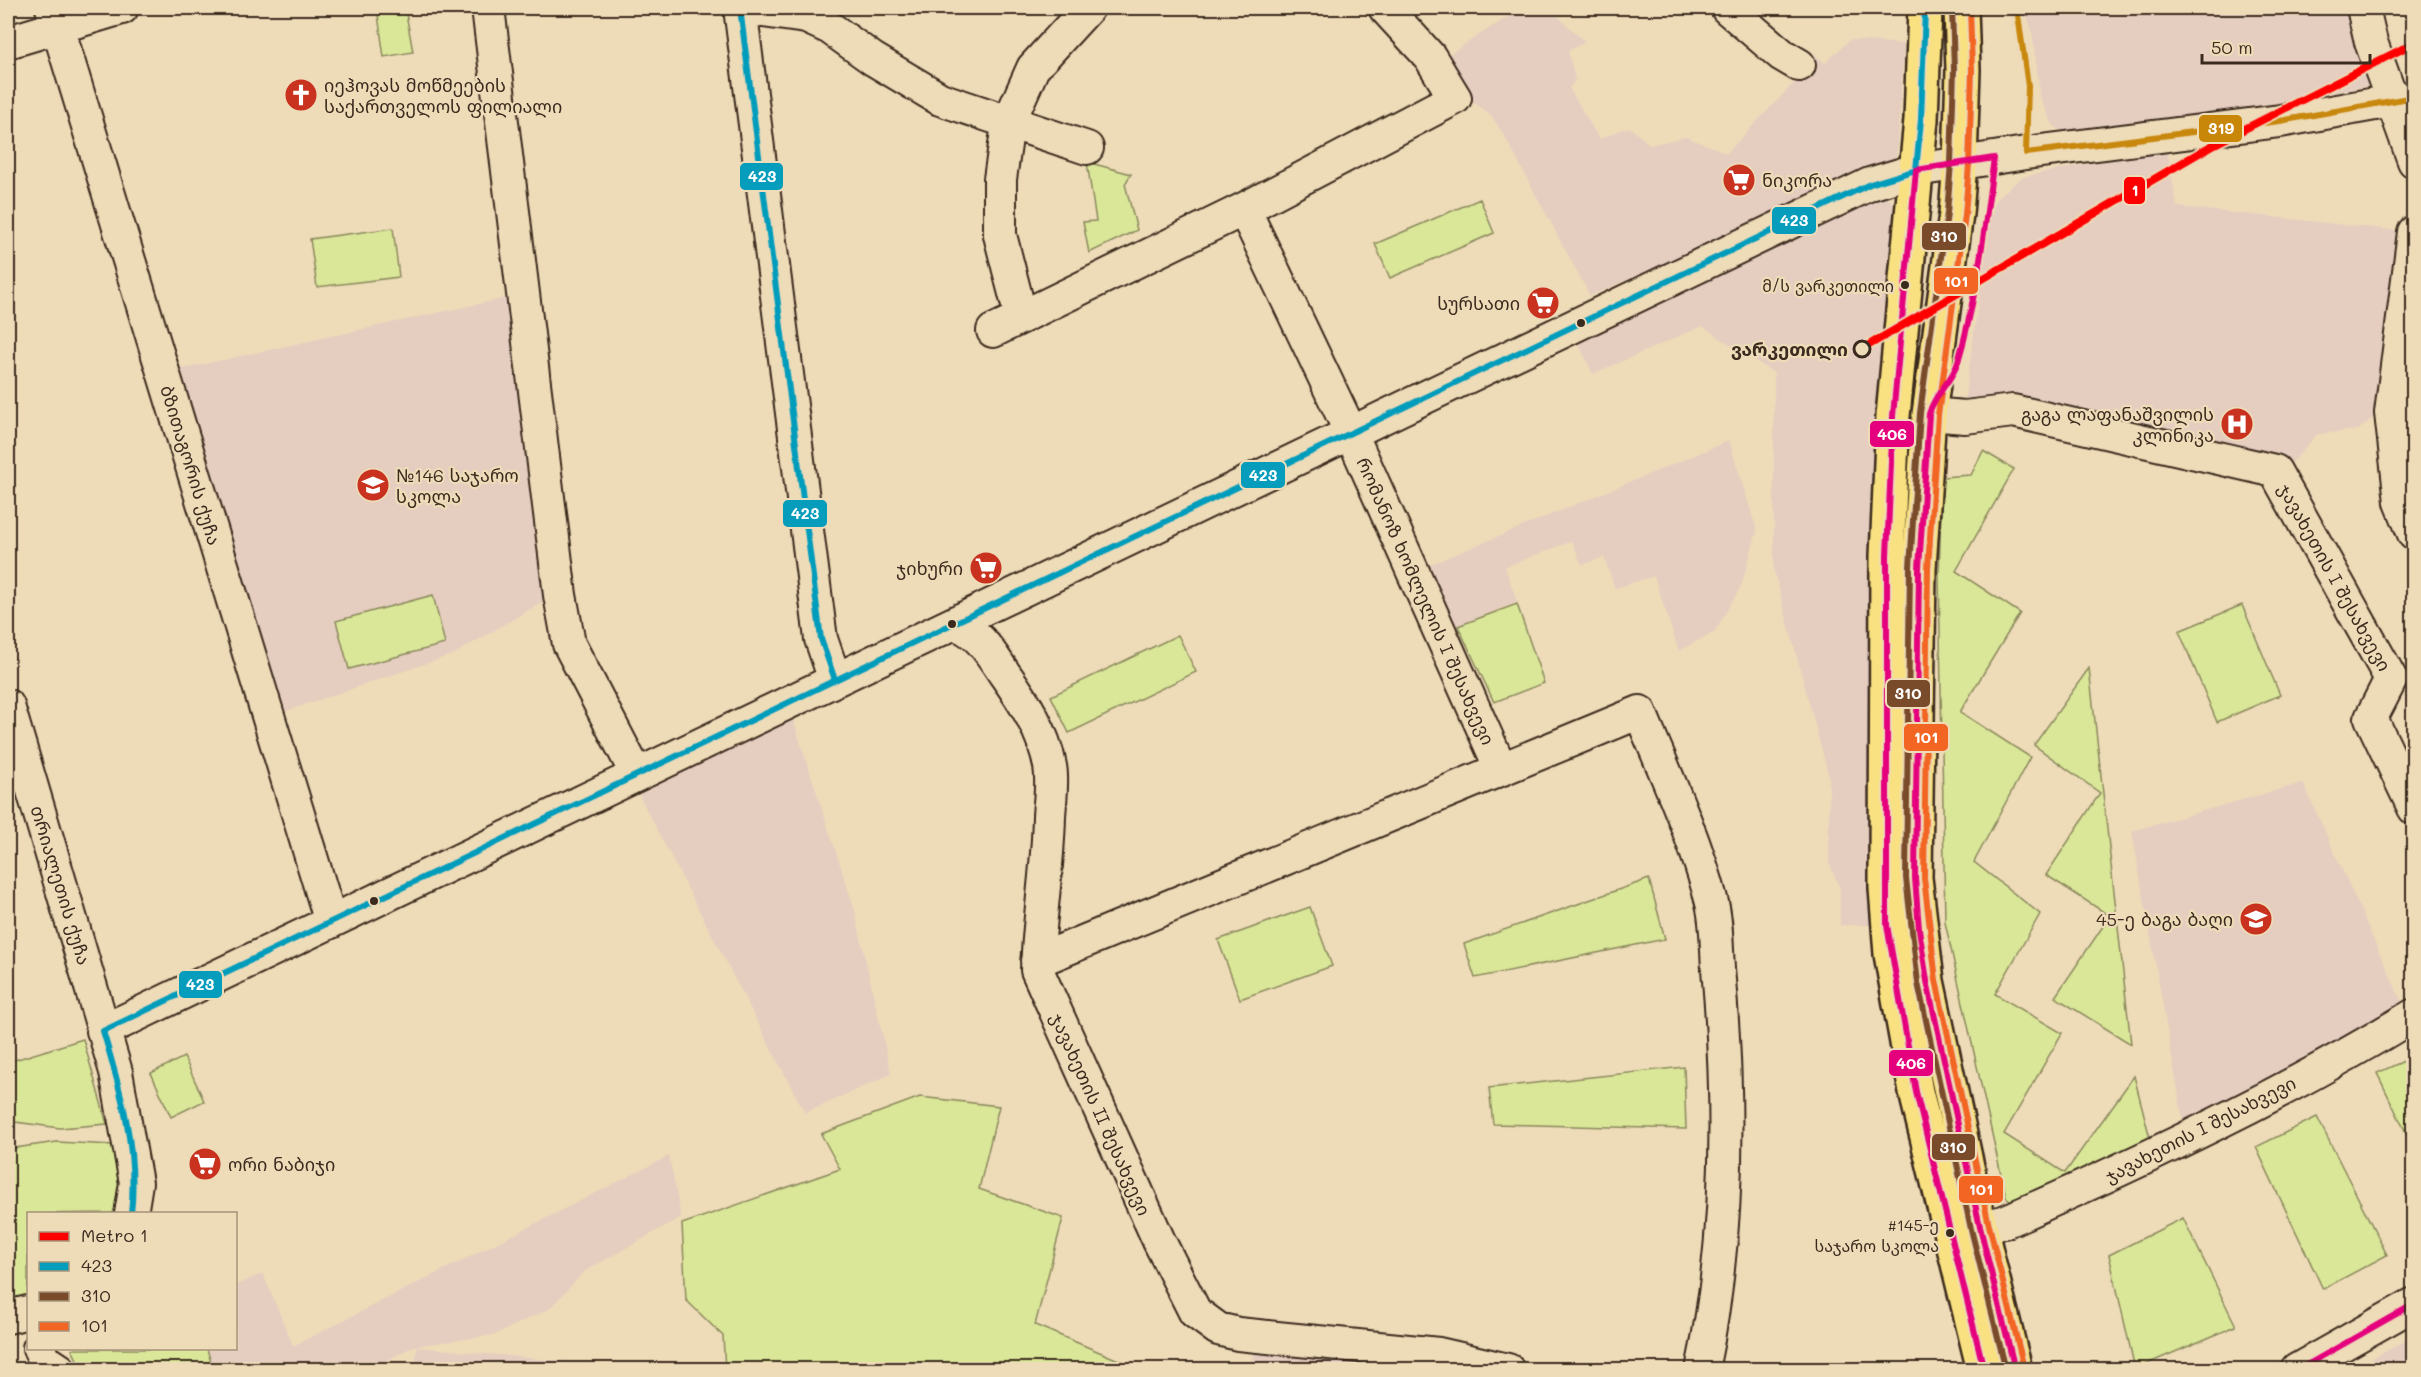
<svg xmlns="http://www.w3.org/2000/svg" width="2421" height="1377" viewBox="0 0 2421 1377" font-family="Mali,'Noto Sans Georgian',sans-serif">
  <rect width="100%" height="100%" fill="#eedbb8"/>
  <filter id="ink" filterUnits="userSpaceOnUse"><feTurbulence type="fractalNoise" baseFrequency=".0167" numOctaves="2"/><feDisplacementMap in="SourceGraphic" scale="12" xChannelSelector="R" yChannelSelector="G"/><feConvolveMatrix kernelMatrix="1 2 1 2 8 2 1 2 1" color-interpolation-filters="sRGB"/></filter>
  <g filter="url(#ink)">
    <!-- built -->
    <path fill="#e5cdc0" d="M1522 8H1549L1585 42 1568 51 1575 80 1569 88 1599 139 1629 127 1650 145 1686 137 1727 153 1800 77 1814 54 1825 63 1850 40 1904 44 1897 154 1889 165 1590 296 1504 135 1491 115 1459 91 1440 60Z
      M2025 8H2355L2379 84 2107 135 2066 134 2053 125 2041 100 2032 31Z
      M2167 148 2177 207 2402 231 2380 412 2358 430 2317 434 2289 466 2017 405 1965 398 1990 219 1997 198 2023 177Z
      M1884 196 1894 203 1878 612 1876 925H1840V889L1829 862V777L1774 570V373L1702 326 1593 374 1577 340Z
      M519 295 549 598 454 654 280 713 173 371Z
      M1729 441 1757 531 1741 586 1715 631 1679 651 1654 576 1615 588 1604 557 1582 565 1572 541 1505 567 1517 602 1454 627 1427 566Z
      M792 717 854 908 891 1074 805 1113 639 795Z
      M2303 783 2404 1007 2185 1130 2132 831Z
      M669 1156 681 1217 585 1271 549 1309 494 1335 414 1346 370 1370 214 1369 206 1349 236 1348V1285L263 1274 293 1346Z
      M2411 1338 2413 1369H2353Z
      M1264 1346 1454 1370H1249L1253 1354Z
      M417 1347 639 1369H415Z"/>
    <!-- green -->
    <path fill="#dae799" stroke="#8a885c" stroke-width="1.5" d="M377 8H405L413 52 384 57Z
      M1087 162 1131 174 1125 184 1137 230 1089 253 1083 222 1096 221Z
      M1480 199 1494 233 1390 278 1375 244Z
      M393 228 399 277 317 287 310 239Z
      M1983 451 2014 469 1956 571 2020 613 1960 712 2030 757 1974 862 2040 914 1995 994 2062 1033 2004 1134 2065 1173 2134 1076 2152 1146 2013 1202 2006 1197 1945 922 1939 574 1942 477 1971 475Z
      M433 595 445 644 349 669 336 621Z
      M1517 604 1544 683 1494 702 1458 626Z
      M2242 605 2280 695 2217 722 2179 631Z
      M1178 635 1196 672 1069 733 1051 696Z
      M2089 668 2131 1044 2055 997 2110 916 2046 875 2100 793 2034 745Z
      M1649 879 1665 939 1475 978 1464 944Z
      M1310 907 1332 966 1240 999 1218 940Z
      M83 1039 107 1124 60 1128 8 1121V1062Z
      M184 1057 204 1101 171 1117 151 1073Z
      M2413 1057V1147L2377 1073Z
      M1684 1067 1686 1129 1493 1124 1489 1088Z
      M920 1097 999 1106 979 1189 1063 1218 1035 1325 1140 1369H725L723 1336 686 1300 682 1224 840 1169 821 1134Z
      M2317 1117 2387 1255 2323 1289 2256 1147Z
      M57 1142 112 1145C118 1169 123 1190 113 1213L28 1214V1295L8 1301V1149Z
      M2183 1218 2236 1326 2135 1369 2109 1255Z
      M72 1349H207L213 1369H88L79 1364Z"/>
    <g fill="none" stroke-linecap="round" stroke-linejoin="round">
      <!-- minor casing -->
      <g stroke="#3b2a1e" stroke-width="36">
        <path id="minor" d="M52 8 331 922
          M488 8 560 595 569 644 637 775
          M740 8 821 639 835 680
          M741 8 806 17 830 28 873 59 940 99 1087 148
          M1727 8 1782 55 1799 65
          M2363 8 2371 42 2414 161
          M8 42 122 8
          M1244 209 1351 433 1501 769
          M2414 232 2391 413 2401 502 2414 534
          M1021 317 1000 235V179L1008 124 1033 68 1088 8
          M993 331 1244 209 1455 98 1430 57 1385 8
          M1929 414 1965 417 2013 411 2275 471 2391 679 2371 718 2414 808
          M954 623C978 631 990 652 1004 673 1024 701 1044 732 1050 766 1053 782 1050 799 1049 816 1048 868 1039 918 1037 970L1159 1241 1195 1312 1218 1329 1238 1334 1439 1354 1508 1370
          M8 706 116 1072 136 1183 131 1214
          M1037 961 1640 712C1665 773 1694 835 1711 899 1718 924 1716 954 1719 980 1730 1109 1729 1243 1702 1370
          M103 1031 1870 184 1916 170 2026 153 2280 121 2414 97
          M1980 1227 2004 1222C2145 1160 2283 1095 2414 1015
          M8 1317 28 1312
          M39 1348 45 1360 60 1370
          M2297 1370 2414 1304"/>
      </g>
      <!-- major casing -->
      <g stroke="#3b2a1e" stroke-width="38">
        <path id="major" d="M1925 8 1921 120 1893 416 1887 556 1886 888 1891 954 1916 1092 1984 1370
          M1961 8 1963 70 1960 163 1956 214 1929 414 1919 568 1915 878 1927 981 1980 1227 2015 1370"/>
      </g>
      <!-- minor -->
      <use href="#minor" stroke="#eedbb8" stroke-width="32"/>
      <!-- major -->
      <use href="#major" stroke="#f9e181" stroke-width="33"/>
      <!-- bus-1 casing -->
      <g stroke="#eedbb8" stroke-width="10">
        <path id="bus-1" d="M740 8 821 639 835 680
          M131 1214C138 1150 121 1091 103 1031L1870 184 1916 170 1921 120 1925 8"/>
      </g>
      <!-- bus-2 casing -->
      <g stroke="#eedbb8" stroke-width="10">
        <path id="bus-2" d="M1952 8 1954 70 1951 163 1947 213 1920 413 1910 567 1906 878 1918 983 1971 1229 2006 1370"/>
      </g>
      <!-- bus-3 casing -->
      <g stroke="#eedbb8" stroke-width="10">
        <path id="bus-3" d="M1970 8 1972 70 1969 164 1965 215 1938 415 1928 568 1924 878 1936 980 1989 1225 2024 1368"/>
      </g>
      <!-- bus-4 casing -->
      <g stroke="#eedbb8" stroke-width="10">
        <path id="bus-4" d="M1984 1370 1916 1092 1887 925V556L1893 416 1916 170 1994 158C1985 226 1977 297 1958 362 1952 382 1934 394 1929 414L1919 568 1915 878 1919 929 1927 981 1980 1227 2015 1370
          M2298 1370 2414 1304"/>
      </g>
      <!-- bus-5 casing -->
      <g stroke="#eedbb8" stroke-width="10">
        <path id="bus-5" d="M2017 8 2028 86 2026 153
          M2026 153 2280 121 2414 97"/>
      </g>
      <!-- bus-1 -->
      <use href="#bus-1" stroke="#069cbc" stroke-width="6"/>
      <!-- bus-2 -->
      <use href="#bus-2" stroke="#7a4b2a" stroke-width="6"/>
      <!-- bus-3 -->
      <use href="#bus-3" stroke="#f26522" stroke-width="6"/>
      <!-- bus-4 -->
      <use href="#bus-4" stroke="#e5007d" stroke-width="6"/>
      <!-- bus-5 -->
      <use href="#bus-5" stroke="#c88708" stroke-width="6"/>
      <!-- metro-1 casing -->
      <g stroke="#eedbb8" stroke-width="12">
        <path id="metro-1" d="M1862 349 2211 146 2414 43"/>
      </g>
      <!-- metro-1 -->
      <use href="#metro-1" stroke="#f00" stroke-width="8"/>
    </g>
  </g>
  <!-- icons -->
  <defs>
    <g id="church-disc" transform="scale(1.725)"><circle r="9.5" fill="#c8321e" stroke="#eedbb8"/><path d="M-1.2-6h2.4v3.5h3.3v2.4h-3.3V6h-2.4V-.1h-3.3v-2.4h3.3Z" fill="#fff"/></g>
    <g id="supermarket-disc" transform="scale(1.725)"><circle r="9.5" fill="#c8321e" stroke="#eedbb8"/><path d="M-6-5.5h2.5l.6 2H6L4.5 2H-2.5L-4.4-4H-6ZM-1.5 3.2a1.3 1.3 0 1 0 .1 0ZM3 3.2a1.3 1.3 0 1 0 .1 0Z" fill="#fff"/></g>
    <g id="hospital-disc" transform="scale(1.725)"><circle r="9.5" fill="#c8321e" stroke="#eedbb8"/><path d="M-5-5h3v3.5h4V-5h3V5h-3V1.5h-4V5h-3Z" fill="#fff"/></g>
    <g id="school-disc" transform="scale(1.725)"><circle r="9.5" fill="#c8321e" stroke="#eedbb8"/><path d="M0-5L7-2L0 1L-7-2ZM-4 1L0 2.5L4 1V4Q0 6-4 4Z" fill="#fff"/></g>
  </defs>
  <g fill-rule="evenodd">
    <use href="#church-disc" x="301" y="95"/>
    <use href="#supermarket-disc" x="1739" y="180"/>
    <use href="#supermarket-disc" x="1543" y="303"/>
    <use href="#hospital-disc" x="2237" y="424"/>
    <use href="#school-disc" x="373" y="485"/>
    <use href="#supermarket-disc" x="986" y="568"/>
    <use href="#school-disc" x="2256" y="919"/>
    <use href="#supermarket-disc" x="205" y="1164"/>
  </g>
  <!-- markers -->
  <g fill="#3b2a1e" stroke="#eedbb8" stroke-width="2">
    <circle cx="1905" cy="285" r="5"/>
    <circle cx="1581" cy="323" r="5"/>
    <circle cx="952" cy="624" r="5"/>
    <circle cx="374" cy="901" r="5"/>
    <circle cx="1950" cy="1233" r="5"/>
  </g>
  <circle fill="#eedbb8" stroke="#3b2a1e" stroke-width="3" cx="1862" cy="349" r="8"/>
  <g text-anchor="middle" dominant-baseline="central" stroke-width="4.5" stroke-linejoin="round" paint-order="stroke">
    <!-- bus labels -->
    <g font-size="16" fill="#3b2a1e" stroke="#eedbb8" text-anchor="end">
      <text x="1894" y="285">მ/ს ვარკეთილი</text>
      <text x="1939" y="1224">#145-ე<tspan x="1939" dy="21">საჯარო სკოლა</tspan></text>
    </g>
    <!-- poi labels -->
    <g font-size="18" fill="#3b2a1e" stroke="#eedbb8" text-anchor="start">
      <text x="324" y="85">იეჰოვას მოწმეების<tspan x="324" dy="21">საქართველოს ფილიალი</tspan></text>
      <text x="1762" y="180">ნიკორა</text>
      <text x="1520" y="303" text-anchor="end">სურსათი</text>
      <text x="2214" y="414" text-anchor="end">გაგა ლაფანაშვილის<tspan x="2214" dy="21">კლინიკა</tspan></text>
      <text x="396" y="475">№146 საჯარო<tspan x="396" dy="21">სკოლა</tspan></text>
      <text x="963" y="568" text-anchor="end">ჯიხური</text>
      <text x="2233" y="919" text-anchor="end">45-ე ბაგა ბაღი</text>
      <text x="228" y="1164">ორი ნაბიჯი</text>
    </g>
    <!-- stop labels -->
    <g font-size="18" font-weight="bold" fill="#3b2a1e" stroke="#eedbb8" text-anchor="end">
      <text x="1848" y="349">ვარკეთილი</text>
    </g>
    <!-- street labels -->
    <g font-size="18" fill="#3b2a1e" stroke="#eedbb8">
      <text transform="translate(191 465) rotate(73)">ბზითაგორის ქუჩა</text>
      <text transform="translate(2335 577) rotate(61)">ჯავახეთის I შესახვევი</text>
      <text transform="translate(1426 601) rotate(66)">რომანოზ ხომლელის I შესახვევი</text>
      <text transform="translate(61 885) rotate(73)">თრიალეთის ქუჩა</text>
      <text transform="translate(1101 1114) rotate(66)">ჯავახეთის II შესახვევი</text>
      <text transform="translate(2200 1129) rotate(-27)">ჯავახეთის I შესახვევი</text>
    </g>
  </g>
  <g stroke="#eedbb8" stroke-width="2">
    <rect x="2198" y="114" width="45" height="29" rx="6" fill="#c88708"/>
    <rect x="739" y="162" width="45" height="29" rx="6" fill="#069cbc"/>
    <rect x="2123" y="176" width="23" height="29" rx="6" fill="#f00"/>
    <rect x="1771" y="206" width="46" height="29" rx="6" fill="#069cbc"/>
    <rect x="1921" y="222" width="46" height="29" rx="6" fill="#7a4b2a"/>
    <rect x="1933" y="267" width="46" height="28" rx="6" fill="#f26522"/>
    <rect x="1869" y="420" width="46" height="28" rx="6" fill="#e5007d"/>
    <rect x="1240" y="461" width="46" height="28" rx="6" fill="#069cbc"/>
    <rect x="782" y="499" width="46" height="29" rx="6" fill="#069cbc"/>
    <rect x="1886" y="679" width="45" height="29" rx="6" fill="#7a4b2a"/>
    <rect x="1903" y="723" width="46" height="29" rx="6" fill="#f26522"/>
    <rect x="178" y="970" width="45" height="29" rx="6" fill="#069cbc"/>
    <rect x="1888" y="1049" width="46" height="28" rx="6" fill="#e5007d"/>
    <rect x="1931" y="1133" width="45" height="28" rx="6" fill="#7a4b2a"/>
    <rect x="1958" y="1175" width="46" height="29" rx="6" fill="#f26522"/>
  </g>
  <g font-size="16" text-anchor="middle" font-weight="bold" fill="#fff">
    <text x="2221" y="134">319</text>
    <text x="762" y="182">423</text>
    <text x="2135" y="196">1</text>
    <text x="1794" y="226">423</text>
    <text x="1944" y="242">310</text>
    <text x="1956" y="287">101</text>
    <text x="1892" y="440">406</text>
    <text x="1263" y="481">423</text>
    <text x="805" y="519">423</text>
    <text x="1908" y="699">310</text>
    <text x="1926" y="743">101</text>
    <text x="200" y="990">423</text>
    <text x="1911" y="1069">406</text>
    <text x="1953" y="1153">310</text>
    <text x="1981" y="1195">101</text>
  </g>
  <!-- margin -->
  <rect width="2421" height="1377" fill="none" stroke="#eedbb8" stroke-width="30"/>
  <rect x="15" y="15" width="2391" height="1347" fill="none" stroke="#3b2a1e" stroke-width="2" filter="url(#ink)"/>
  <!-- legend -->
  <rect x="27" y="1212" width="210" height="138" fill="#eedbb8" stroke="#a6947a" stroke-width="1.5"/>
  <rect x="39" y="1232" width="30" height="9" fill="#ff0000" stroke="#a6947a" stroke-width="1.5"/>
  <text x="81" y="1242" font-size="18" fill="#3b2a1e">Metro 1</text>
  <rect x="39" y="1262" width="30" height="9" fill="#069cbc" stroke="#a6947a" stroke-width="1.5"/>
  <text x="81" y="1272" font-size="18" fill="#3b2a1e">423</text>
  <rect x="39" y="1292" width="30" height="9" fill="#7a4b2a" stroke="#a6947a" stroke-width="1.5"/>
  <text x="81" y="1302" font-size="18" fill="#3b2a1e">310</text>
  <rect x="39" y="1322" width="30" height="9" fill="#f26522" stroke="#a6947a" stroke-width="1.5"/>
  <text x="81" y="1332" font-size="18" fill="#3b2a1e">101</text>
  <!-- scale -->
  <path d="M2202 54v9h168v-9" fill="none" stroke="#3b2a1e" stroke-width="3"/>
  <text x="2211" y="54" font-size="18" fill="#3b2a1e" stroke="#eedbb8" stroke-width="4.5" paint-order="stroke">50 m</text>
</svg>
